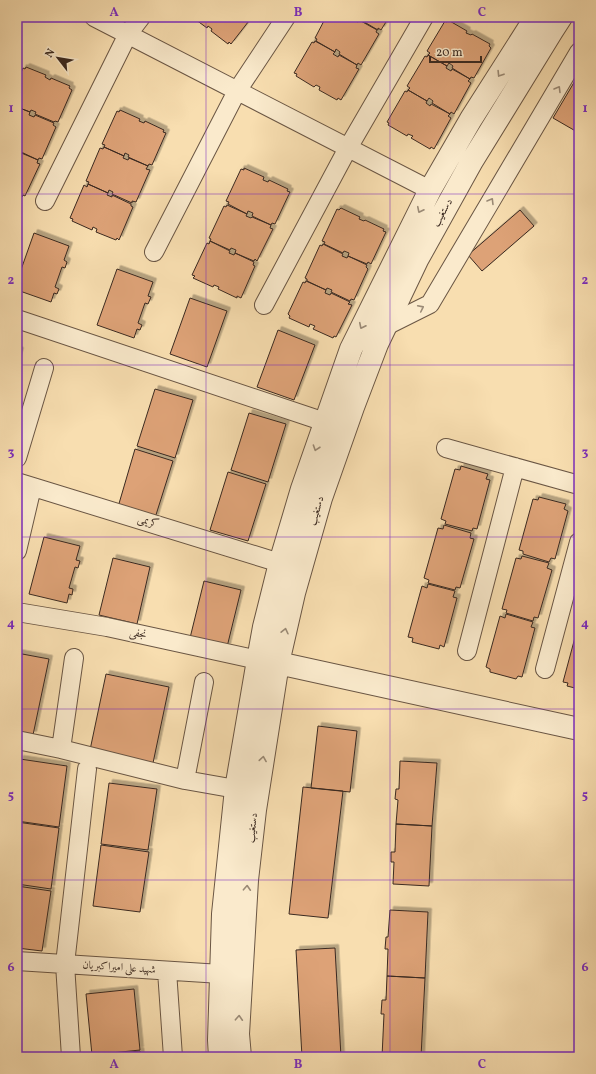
<svg xmlns="http://www.w3.org/2000/svg" width="596" height="1074" viewBox="0 0 596 1074" font-family="Vollkorn,Amiri,serif">
  <defs>
    <filter id="shadow"><feDropShadow dx="3.5" dy="-3.5" stdDeviation="0" flood-color="#0004"/></filter>
  </defs>
  <rect width="100%" height="100%" fill="#f8deb0"/>
  <filter id="stains"><feTurbulence type="fractalNoise" baseFrequency=".005" numOctaves="4"/><feColorMatrix values="0 0 0 0 .2 0 0 0 0 .09 0 0 0 0 .02 0 0 0 .5 -.17"/></filter>
  <radialGradient id="worn" r=".72"><stop offset=".6" stop-color="#630" stop-opacity="0"/><stop offset="1" stop-color="#630" stop-opacity=".3"/></radialGradient>
  <!-- building -->
  <path fill="#dda277" stroke="#3a2920" filter="url(#shadow)" d="M192 17H252L231 44 229 42 228 44 211 31 212 29 208 26 207 28Z
    M326 17H355L353 19 358 22 359 20 377 30 376 32 379 34 361 65 358 63 357 65 339 54 340 52 336 49 335 52 316 41 317 39 315 38Z
    M361 17H389L381 30 378 28V30L359 19Z
    M448 20 467 31 466 33 471 35 472 34 490 44 489 46 491 48 474 78 471 77 470 79 452 68 453 66 449 63 447 66 428 55 430 53 427 51 445 21 447 22Z
    M315 41 335 52 333 54 338 57 339 55 357 65 356 68 359 69 341 100 338 98 337 100 319 90 320 87 316 85 314 87 296 76 297 74 294 73 312 42 314 43Z
    M428 55 447 66 446 68 451 71 452 69 470 79 468 81 471 83 454 114 451 112 450 114 432 103 433 101 429 98 427 101 408 90 410 88 407 86 425 56 427 57Z
    M26 67 46 75 45 77 50 80 51 78 70 86 69 88 72 90 58 122 55 121 54 122 35 114 36 112 31 110 30 112 17 107V81L23 68 25 69Z
    M579 74V133L553 118Z
    M408 90 427 101 426 103 430 106 431 104 450 114 448 116 451 118 434 149 431 147 430 149 411 138 413 136 408 134 407 136 388 125 389 123 387 122 405 91 407 92Z
    M17 107 30 112 29 115 34 117 35 115 54 123 53 125 56 127 42 159 39 158 38 160 19 151 20 149 17 148Z
    M120 110 140 119 139 121 144 123 145 121 164 130 163 132 166 133 152 165 149 164 148 166 128 157 129 155 125 153 124 156 104 147 105 145 102 144 117 111 119 112Z
    M104 147 124 156 123 158 128 160 129 158 148 166 146 169 150 170 136 202 132 201V203L112 194 113 192 109 190 108 193 88 184 89 182 86 181 100 148 103 149Z
    M19 152 38 160 37 163 40 164 25 196 23 195 22 197 17 195V154Z
    M244 168 264 177 263 180 268 182 269 180 288 189 287 191 290 192 275 224 272 223 271 225 252 216 253 213 248 211 247 214 228 204 229 202 226 201 241 169 244 170Z
    M88 184 108 193 107 195 112 197V195L131 204V206L133 207 119 240 117 238 116 240 96 232 97 229 93 227 92 230 72 221 73 219 70 218 84 185 87 187Z
    M227 205 247 214 246 216 251 218 252 217 271 225 270 228 273 229 257 261 255 259 254 261 235 253 236 250 231 248 230 250 210 241 211 239 209 238 224 206 226 207Z
    M341 208 360 217 359 219 364 221 365 220 384 229 383 231 386 232 371 264 368 262 367 264 348 256 349 253 344 251 343 253 324 244 325 242 322 241 337 209 339 210Z
    M520 210 534 226 482 271 468 255Z
    M34 233 69 246 64 260 67 262 65 268 62 267 55 287 59 289 57 294 54 293 51 302 17 290V281Z
    M210 241 230 251 229 253 234 255 235 253 254 262 253 265 255 266 241 298 237 296V298L218 289 219 287 214 285 213 287 193 278 195 276 192 275 207 243 209 244Z
    M323 244 343 254 342 256 347 258 348 256 367 265 366 267 368 269 354 300 351 299 350 301 331 292 332 290 327 288 326 290 307 281V279L305 278 320 245 322 246Z
    M117 269 153 282 148 296 151 297 148 304 145 303 138 323 142 325 140 330 137 329 134 338 97 325Z
    M306 281 326 290 325 293 330 295 331 293 350 302 348 304 352 305 336 337 334 336 333 338 313 329 315 326 310 324 309 327 289 318 290 316 288 314 303 282 305 283Z
    M190 298 227 311 207 367 170 354Z
    M278 330 315 345 294 400 257 387Z
    M17 350 20 351 17 361Z
    M155 389 193 400 175 458 137 446Z
    M249 413 286 424 268 482 231 470Z
    M135 449 173 461 155 518 118 507Z
    M461 466 488 474 486 479 490 480 477 529 473 528 472 531 445 524 446 521 441 519 455 469 460 470Z
    M228 472 266 484 248 541 210 530Z
    M539 497 566 504 564 509 568 511 555 559 551 558 549 562 523 554V551L519 550 533 499 538 500Z
    M444 525 471 533 470 538 474 539 460 588 456 587 455 590 428 583 429 580 424 578 438 528 443 529Z
    M44 537 80 546 76 560 80 561 78 568 75 567 69 588 73 589 72 595 69 594 67 603 29 594Z
    M522 556 549 563 547 568 552 570 538 618 534 617 533 621 506 613 507 610 502 609 516 558 521 559Z
    M113 558 150 567 137 624 99 615Z
    M204 581 241 590 227 647 190 638Z
    M428 584 455 591 453 597 457 598 444 647 440 645 439 649 412 642 413 638 408 637 422 586 427 588Z
    M506 614 533 622 531 627 535 628 522 677 518 676 516 679 490 672V669L486 667 500 616 505 618Z
    M577 630 579 631V689L567 686 568 683 563 682Z
    M17 653 49 659 33 735 17 732Z
    M106 674 169 687 153 763 90 750Z
    M318 726 357 731 350 792 311 788Z
    M20 759 67 766 59 827 17 821V779Z
    M400 761 437 763 432 826 396 824 398 800 395 799 396 789H399Z
    M109 783 157 789 148 850 101 844Z
    M303 787 343 791 328 918 289 914Z
    M17 822 59 828 51 889 17 884Z
    M396 824 432 826 429 886 393 884 394 862H391V852H395Z
    M101 845 149 852 140 912 93 906Z
    M17 886 51 891 42 951 17 948Z
    M390 910 428 912 425 978 387 976 388 949H385L386 937H388Z
    M335 948 341 1057H302L296 950Z
    M387 976 425 978 421 1057H382L384 1014H381L382 1000H386Z
    M134 989 140 1050 92 1055 86 994Z
    M140 1051 141 1057H93V1056Z"/>
  <g fill="none" stroke-linecap="round" stroke-linejoin="round">
    <!-- minor casing -->
    <g stroke="#6a5644" stroke-width="20">
      <path id="minor" d="M94 17 430 190
        M45 201 128 34 141 17
        M154 252 237 91 286 17
        M264 305 348 148 424 17
        M17 319 325 422
        M386 326 430 304 579 52
        M446 448 579 485
        M17 458 44 368
        M17 482 280 563
        M17 551 32 487
        M17 612 107 627 258 660
        M467 651 515 467
        M545 669 579 542
        M17 740 61 749 185 780 236 789
        M61 749 74 658
        M185 780 204 682
        M17 961 221 974
        M167 971 173 1057
        M71 1057 65 964 87 769"/>
    </g>
    <!-- tertiary casing -->
    <g stroke="#6a5644" stroke-width="24">
      <path id="tertiary" d="M263 661 278 663 579 729
        M220 1057 219 1040 223 914 236 789 258 660 264 627 280 563 302 489 351 349 430 190 471 119 536 17
        M240 1057 238 1034 247 880 255 810 278 663 294 593 321 498 353 407 377 344 417 260 472 161 552 31 561 17"/>
    </g>
    <!-- minor -->
    <use href="#minor" stroke="#faeacc" stroke-width="18"/>
    <!-- tertiary -->
    <use href="#tertiary" stroke="#faeacc" stroke-width="22"/>
  </g>
  <!-- one-way arrows -->
  <defs><path id="oneway-chevron" d="M-2-3.5L2.5 0L-2 3.5" fill="none" stroke-width="1.6" stroke-linecap="round" stroke-linejoin="round"/></defs>
  <g stroke="#9a8a76">
    <use href="#oneway-chevron" transform="translate(500 74) rotate(122)"/>
    <use href="#oneway-chevron" transform="translate(558 89) rotate(-59)"/>
    <use href="#oneway-chevron" transform="translate(491 201) rotate(-59)"/>
    <use href="#oneway-chevron" transform="translate(420 210) rotate(116)"/>
    <use href="#oneway-chevron" transform="translate(421 308) rotate(-26)"/>
    <use href="#oneway-chevron" transform="translate(362 326) rotate(116)"/>
    <use href="#oneway-chevron" transform="translate(316 448) rotate(109)"/>
    <use href="#oneway-chevron" transform="translate(285 631) rotate(-77)"/>
    <use href="#oneway-chevron" transform="translate(263 759) rotate(-81)"/>
    <use href="#oneway-chevron" transform="translate(247 888) rotate(-87)"/>
    <use href="#oneway-chevron" transform="translate(239 1018) rotate(-87)"/>
  </g>
  <!-- grid -->
  <path fill="none" stroke="#7b2cbf" stroke-width="1" stroke-opacity="0.55" d="M206 17V1057M390 17V1057M17 194H579M17 365H579M17 537H579M17 709H579M17 880H579"/>
  <g text-anchor="middle" dominant-baseline="central" stroke-width="4" stroke-linejoin="round" paint-order="stroke">
    <!-- street labels -->
    <g font-size="11" fill="#3a2920" stroke="#faeacc">
      <text transform="translate(443 213) rotate(-61)">دستغیب</text>
      <text transform="translate(317 511) rotate(-74)">دستغیب</text>
      <text transform="translate(148 522) rotate(17)">کریمی</text>
      <text transform="translate(138 634) rotate(12)">نجفی</text>
      <text transform="translate(253 828) rotate(-84)">دستغیب</text>
      <text transform="translate(119 968) rotate(4)">شهید علی امیراکبریان</text>
    </g>
  </g>
  <!-- margin -->
  <rect width="596" height="1074" fill="none" stroke="#f8deb0" stroke-width="44"/>
  <!-- north arrow -->
  <g transform="translate(58 58) rotate(301)" stroke="#faeacc" stroke-width="3" paint-order="stroke">
  <path d="M0-3L7 15L0 10L-7 15Z" fill="#3a2920"/>
  <text y="-6" font-size="11" font-weight="bold" text-anchor="middle" fill="#3a2920">N</text>
  </g>
  <!-- scale -->
  <path d="M430 56v6h51v-6" fill="none" stroke="#3a2920" stroke-width="2"/>
  <text x="436" y="56" font-size="12" fill="#3a2920" stroke="#faeacc" stroke-width="3" paint-order="stroke">20 m</text>
  <rect x="22" y="22" width="552" height="1030" fill="none" stroke="#7b2cbf" stroke-width="1.5"/>
  <g font-size="13" text-anchor="middle" font-weight="bold" fill="#7b2cbf">
    <text x="114" y="16">A</text>
    <text x="298" y="16">B</text>
    <text x="482" y="16">C</text>
    <text x="11" y="112">1</text>
    <text x="585" y="112">1</text>
    <text x="11" y="284">2</text>
    <text x="585" y="284">2</text>
    <text x="11" y="456">3</text>
    <text x="585" y="456">3</text>
    <text x="11" y="627">4</text>
    <text x="585" y="627">4</text>
    <text x="11" y="799">5</text>
    <text x="585" y="799">5</text>
    <text x="11" y="971">6</text>
    <text x="585" y="971">6</text>
    <text x="114" y="1068">A</text>
    <text x="298" y="1068">B</text>
    <text x="482" y="1068">C</text>
  </g>
  <rect width="100%" height="100%" filter="url(#stains)"/>
  <rect width="100%" height="100%" fill="url(#worn)"/>
</svg>
